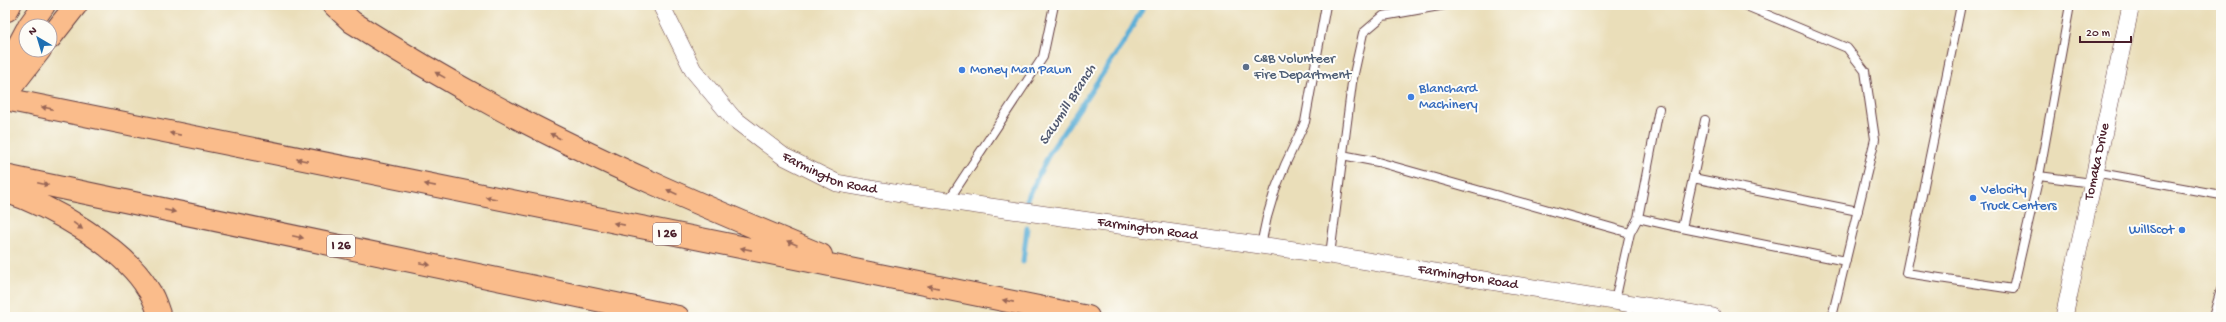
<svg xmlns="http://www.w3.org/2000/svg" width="2226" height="322" viewBox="0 0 2226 322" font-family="'Gochi Hand',sans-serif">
  <rect width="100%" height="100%" fill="#fdfcf7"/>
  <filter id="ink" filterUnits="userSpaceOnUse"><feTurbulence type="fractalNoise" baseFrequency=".025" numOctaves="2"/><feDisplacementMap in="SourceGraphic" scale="8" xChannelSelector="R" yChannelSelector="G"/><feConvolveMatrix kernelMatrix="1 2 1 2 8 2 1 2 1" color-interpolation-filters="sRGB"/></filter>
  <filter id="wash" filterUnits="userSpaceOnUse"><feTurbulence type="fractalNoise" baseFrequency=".012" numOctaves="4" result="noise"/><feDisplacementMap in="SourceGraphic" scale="16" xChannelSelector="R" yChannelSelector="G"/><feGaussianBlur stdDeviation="0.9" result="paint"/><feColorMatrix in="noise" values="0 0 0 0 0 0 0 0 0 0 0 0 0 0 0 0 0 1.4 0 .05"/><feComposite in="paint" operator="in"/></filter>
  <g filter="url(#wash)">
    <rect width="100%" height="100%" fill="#eadeb9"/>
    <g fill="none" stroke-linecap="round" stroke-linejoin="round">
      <!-- stream -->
      <path stroke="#5bafd7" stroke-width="5" d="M1027 199 1050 152 1126 39 1144 5
        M1023 262 1027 228"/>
    </g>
  </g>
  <g filter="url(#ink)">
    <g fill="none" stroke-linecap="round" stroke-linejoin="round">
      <!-- service casing -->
      <g stroke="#623c40" stroke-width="10">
        <path id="service" d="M1744 5 1847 48 1865 71 1875 139 1832 317
          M1961 5 1906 273 2013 289 2039 176 2092 183
          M1342 155 1378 162 1630 233
          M2094 172 2221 195
          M2039 176 2070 5
          M1693 178 1705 120
          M948 201 1043 57 1054 5
          M1638 218 1682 228 1693 178 1858 211
          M1682 228 1846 261
          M1261 245 1267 217 1275 190 1285 165 1305 122 1326 5
          M1330 255 1352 83 1363 33 1383 16 1445 5
          M1615 301 1630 233 1638 218 1659 109
          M2213 317 2221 290"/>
      </g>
      <!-- minor casing -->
      <g stroke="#623c40" stroke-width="18">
        <g id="minor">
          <path id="s1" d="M661 5 693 70 733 118 783 156 837 183 906 195 1330 255 1713 317"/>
          <path id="s2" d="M2064 317 2131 5"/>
        </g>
      </g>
      <!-- primary casing -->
      <g stroke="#623c40" stroke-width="24">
        <path id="primary" d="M50 38 76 5
          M5 95 40 50"/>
      </g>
      <!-- motorway casing -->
      <g stroke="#623c40" stroke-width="24">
        <path id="motorway" d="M334 5 352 22C398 51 445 79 493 105 599 162 710 209 821 255
          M7 10 10 5
          M29 26 44 5
          M5 71 26 31
          M5 99 1088 317
          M5 176 678 317
          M5 191C51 206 123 247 148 289 154 297 157 308 160 317"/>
      </g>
      <!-- service -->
      <use href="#service" stroke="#fff" stroke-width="8"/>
      <!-- minor -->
      <use href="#minor" stroke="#fff" stroke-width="17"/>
      <!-- primary -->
      <use href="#primary" stroke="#fabc8b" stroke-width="22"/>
      <!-- motorway -->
      <use href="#motorway" stroke="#fabc8b" stroke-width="22"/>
    </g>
    <!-- one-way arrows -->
    <defs><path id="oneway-solid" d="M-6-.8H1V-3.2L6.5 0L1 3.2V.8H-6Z"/></defs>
    <g fill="#996656">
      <use href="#oneway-solid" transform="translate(440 75) rotate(-151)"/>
      <use href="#oneway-solid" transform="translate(47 108) rotate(-169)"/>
      <use href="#oneway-solid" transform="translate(175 134) rotate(-169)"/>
      <use href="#oneway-solid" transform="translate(555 136) rotate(-153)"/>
      <use href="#oneway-solid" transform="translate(302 160) rotate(-169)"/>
      <use href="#oneway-solid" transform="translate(43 184) rotate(12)"/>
      <use href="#oneway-solid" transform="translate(430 185) rotate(-169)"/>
      <use href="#oneway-solid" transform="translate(672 192) rotate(-156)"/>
      <use href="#oneway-solid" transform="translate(491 198) rotate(-169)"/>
      <use href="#oneway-solid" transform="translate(170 211) rotate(12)"/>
      <use href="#oneway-solid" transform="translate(619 224) rotate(-169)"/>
      <use href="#oneway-solid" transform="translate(78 226) rotate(36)"/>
      <use href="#oneway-solid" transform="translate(298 237) rotate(12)"/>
      <use href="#oneway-solid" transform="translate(792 243) rotate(-157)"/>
      <use href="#oneway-solid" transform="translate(746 249) rotate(-169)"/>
      <use href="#oneway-solid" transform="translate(425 264) rotate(12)"/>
      <use href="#oneway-solid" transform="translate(933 287) rotate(-169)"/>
      <use href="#oneway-solid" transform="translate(1008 301) rotate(-169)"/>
    </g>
  </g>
  <!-- markers -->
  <circle fill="#5c6f8a" stroke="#fdfcf7" stroke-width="1.5" cx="1246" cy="67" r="4"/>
  <g fill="#3f7fe0" stroke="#fdfcf7" stroke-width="1.5">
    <circle cx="962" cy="70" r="4"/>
    <circle cx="1411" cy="97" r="4"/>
    <circle cx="1973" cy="198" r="4"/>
    <circle cx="2182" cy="230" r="4"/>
  </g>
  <g text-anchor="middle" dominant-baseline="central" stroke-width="4" stroke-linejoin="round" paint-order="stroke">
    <!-- shield labels -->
    <g fill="#fdfcf7" stroke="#806168" stroke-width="1">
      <rect x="653" y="223" width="28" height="22" rx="3"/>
      <rect x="327" y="235" width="28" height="22" rx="3"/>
    </g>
    <g font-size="13" font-weight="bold" fill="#4a1f2b">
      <text x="667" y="234">I 26</text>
      <text x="341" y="246">I 26</text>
    </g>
    <!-- service labels -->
    <g font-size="14" fill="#4e5e75" stroke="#fdfcf7" text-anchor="start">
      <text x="1254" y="59">C&amp;B Volunteer<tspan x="1254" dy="16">Fire Department</tspan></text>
    </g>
    <!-- shop labels -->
    <g font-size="14" fill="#366cbe" stroke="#fdfcf7" text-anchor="start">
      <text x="970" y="70">Money Man Pawn</text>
      <text x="1419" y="89">Blanchard<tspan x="1419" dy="16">Machinery</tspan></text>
      <text x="1981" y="190">Velocity<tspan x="1981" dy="16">Truck Centers</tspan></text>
      <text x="2174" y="230" text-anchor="end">WillScot</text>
    </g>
    <!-- street labels -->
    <g font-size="14" fill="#4a1f2b" stroke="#fdfcf7">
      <text stroke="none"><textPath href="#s2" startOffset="159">Tomaka Drive</textPath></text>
      <text stroke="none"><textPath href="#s1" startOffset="248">Farmington Road</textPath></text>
      <text stroke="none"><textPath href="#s1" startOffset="572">Farmington Road</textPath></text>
      <text stroke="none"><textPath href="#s1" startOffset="896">Farmington Road</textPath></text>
    </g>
    <!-- water labels -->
    <g font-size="15" font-style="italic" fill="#515970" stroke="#fdfcf7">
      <text transform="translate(1068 105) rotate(-57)">Sawmill Branch</text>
    </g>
  </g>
  <!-- margin -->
  <rect width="2226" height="322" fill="none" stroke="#fdfcf7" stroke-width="20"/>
  <!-- north arrow -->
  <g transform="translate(38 38) rotate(322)"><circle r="19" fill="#fdfcf7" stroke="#b5a4a5"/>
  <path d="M0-3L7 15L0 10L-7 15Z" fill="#1f6fb2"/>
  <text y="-6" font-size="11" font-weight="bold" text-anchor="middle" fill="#4a1f2b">N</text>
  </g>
  <!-- scale -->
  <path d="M2080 36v6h51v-6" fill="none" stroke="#4a1f2b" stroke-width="2"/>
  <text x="2086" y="36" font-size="12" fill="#4a1f2b" stroke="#fdfcf7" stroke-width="3" paint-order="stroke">20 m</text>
</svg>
